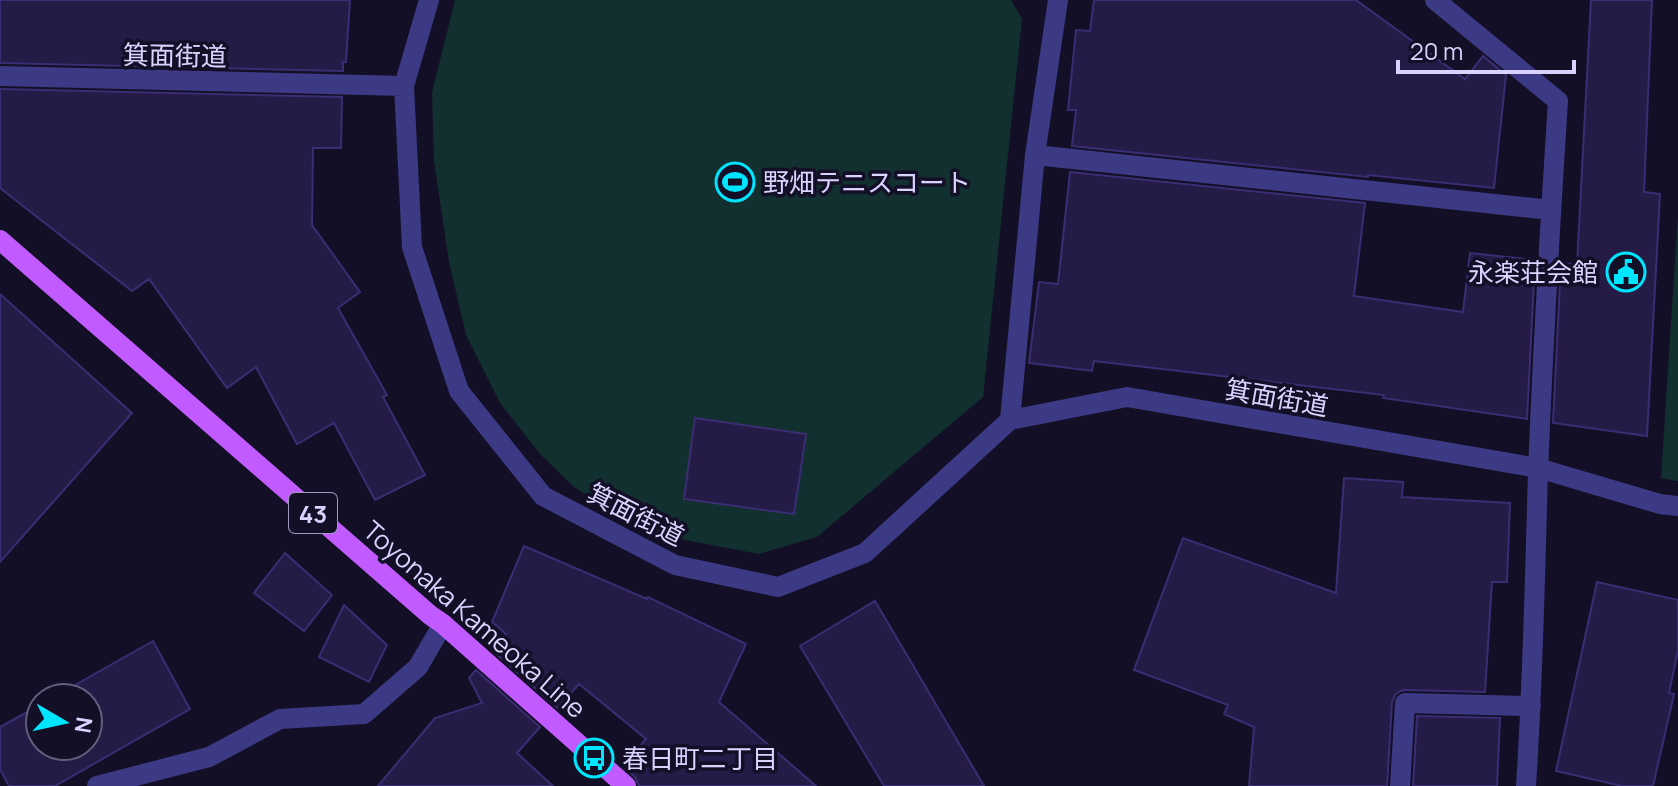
<svg xmlns="http://www.w3.org/2000/svg" width="1678" height="786" viewBox="0 0 1678 786" font-family="Manrope,'Noto Sans JP',sans-serif">
  <rect width="100%" height="100%" fill="#130f26"/>
  <!-- green -->
  <path fill="#12302f" d="M455 0H1011L1022 19 983 397 817 537 759 554 669 537 619 516 574 487 541 455 500 403 466 335 449 262 434 161 432 92Z
    M1678 214V481H1676L1661 478Z"/>
  <!-- building -->
  <path fill="#241b47" stroke="#3b2d73" stroke-width="2" d="M0 0H350L346 62H343V71L0 63Z
    M1094 0H1356L1465 79 1483 56 1506 75 1494 188 1368 175V177L1072 146 1076 110H1068L1076 30 1090 31Z
    M1591 0H1652L1644 192 1660 194 1647 436 1553 423 1561 263 1577 264Z
    M0 89 342 97 341 148H313L312 225 360 292 338 308 387 395 383 397 425 475 375 500 334 423 297 444 256 367 227 388 149 279 132 291 0 188Z
    M1070 172 1365 203 1354 296 1463 312 1470 253 1535 260 1527 419 1383 398 1384 395 1094 361 1092 371 1029 363 1039 282 1058 284Z
    M0 294 132 413 0 562Z
    M695 418 806 434 794 514 684 499Z
    M1344 478 1403 482 1402 497 1510 503 1507 582H1492L1485 692 1405 690 1400 691 1395 695 1392 702 1387 786H1249L1254 727 1224 714 1228 705 1134 670 1183 538 1336 593Z
    M524 546 647 599 648 597 746 644 719 702 816 786H639L635 777 623 766 646 739 579 684 558 708 492 650 506 634 492 622Z
    M285 553 332 595 304 631 254 593Z
    M1597 582 1678 600V650L1669 693 1674 694 1653 786H1622L1556 771Z
    M875 601 984 786H884L800 646Z
    M344 605 387 645 369 682 319 657Z
    M153 641 190 709 55 786H9L0 769V727L40 705V746H88V698H52Z
    M476 670 540 727 517 753 553 786H378L435 718 482 703 469 678Z
    M1417 716 1500 718 1497 786H1413Z"/>
  <g fill="none" stroke-linecap="round" stroke-linejoin="round">
    <!-- minor -->
    <path stroke="#3d3a85" stroke-width="20" d="M1435 0 1558 101C1550 224 1543 348 1538 471 1535 576 1533 681 1526 786
      M0 76 404 86 412 247 459 391 543 496 675 565 778 587 865 553 1010 420 1127 397 1538 468 1660 504 1678 506
      M404 86 429 0
      M1035 155 1551 210
      M1010 420 1035 155 1058 0
      M97 786 209 757 280 719 364 714 418 667 443 624
      M1400 786 1405 703 1531 706"/>
    <!-- major -->
    <path stroke="#c25bff" stroke-width="20" d="M0 240 430 615 443 624 626 786"/>
  </g>
  <!-- icons -->
  <defs>
    <g id="stadium-ring" transform="scale(2)"><circle r="9.5" fill="#130f26" stroke="#00e5ff" stroke-width="1.5"/><path d="M0-5a6.5 5 0 1 0 0 10a6.5 5 0 1 0 0-10ZM-3.5-1.8h7v3.6h-7Z" fill="#00e5ff"/></g>
    <g id="civic-ring" transform="scale(2)"><circle r="9.5" fill="#130f26" stroke="#00e5ff" stroke-width="1.5"/><path d="M-.6-6.5H3V-4.5H.6V-3L4-1V1h2V6H-6V1h2V-1L-.6-3ZM-1.2 2.5V6h2.4V2.5Z" fill="#00e5ff"/></g>
    <g id="bus-ring" transform="scale(2)"><circle r="9.5" fill="#130f26" stroke="#00e5ff" stroke-width="1.5"/><path d="M-5-6H5V4H4V6H2V4H-2V6H-4V4H-5ZM-3.5-4V0h7V-4ZM-3.5 1.2v1.5H-2V1.2ZM2 1.2v1.5H3.5V1.2Z" fill="#00e5ff"/></g>
  </defs>
  <g fill-rule="evenodd">
    <use href="#stadium-ring" x="735" y="182"/>
    <use href="#civic-ring" x="1626" y="272"/>
    <use href="#bus-ring" x="594" y="758"/>
  </g>
  <g text-anchor="middle" dominant-baseline="central" stroke-width="7" stroke-linejoin="round" paint-order="stroke">
    <!-- shield labels -->
    <rect fill="#130f26" stroke="#9e99be" stroke-width="2" x="289" y="493" width="48" height="40" rx="6"/>
    <g font-size="24" font-weight="bold" fill="#d9d4ff">
      <text x="313" y="513">43</text>
    </g>
    <!-- street labels -->
    <g font-size="26" fill="#d9d4ff" stroke="#130f26">
      <text transform="translate(175 55) rotate(1)">箕面街道</text>
      <text transform="translate(1277 397) rotate(10)">箕面街道</text>
      <text transform="translate(636 514) rotate(27)">箕面街道</text>
      <text transform="translate(475 619) rotate(41)">Toyonaka Kameoka Line</text>
    </g>
    <!-- poi labels -->
    <g font-size="26" fill="#d9d4ff" stroke="#130f26" text-anchor="start">
      <text x="763" y="182">野畑テニスコート</text>
      <text x="1598" y="272" text-anchor="end">永楽荘会館</text>
      <text x="622" y="758">春日町二丁目</text>
    </g>
  </g>
  <!-- north arrow -->
  <g transform="translate(64 722) rotate(99)"><circle r="38" fill="#130f26" stroke="#625e7d" stroke-width="2"/>
  <path d="M0-6L14 30L0 20L-14 30Z" fill="#00e5ff"/>
  <text y="-12" font-size="22" font-weight="bold" text-anchor="middle" fill="#d9d4ff">N</text>
  </g>
  <!-- scale -->
  <path d="M1398 60v12h176v-12" fill="none" stroke="#d9d4ff" stroke-width="4"/>
  <text x="1410" y="60" font-size="24" fill="#d9d4ff" stroke="#130f26" stroke-width="6" paint-order="stroke">20 m</text>
</svg>
